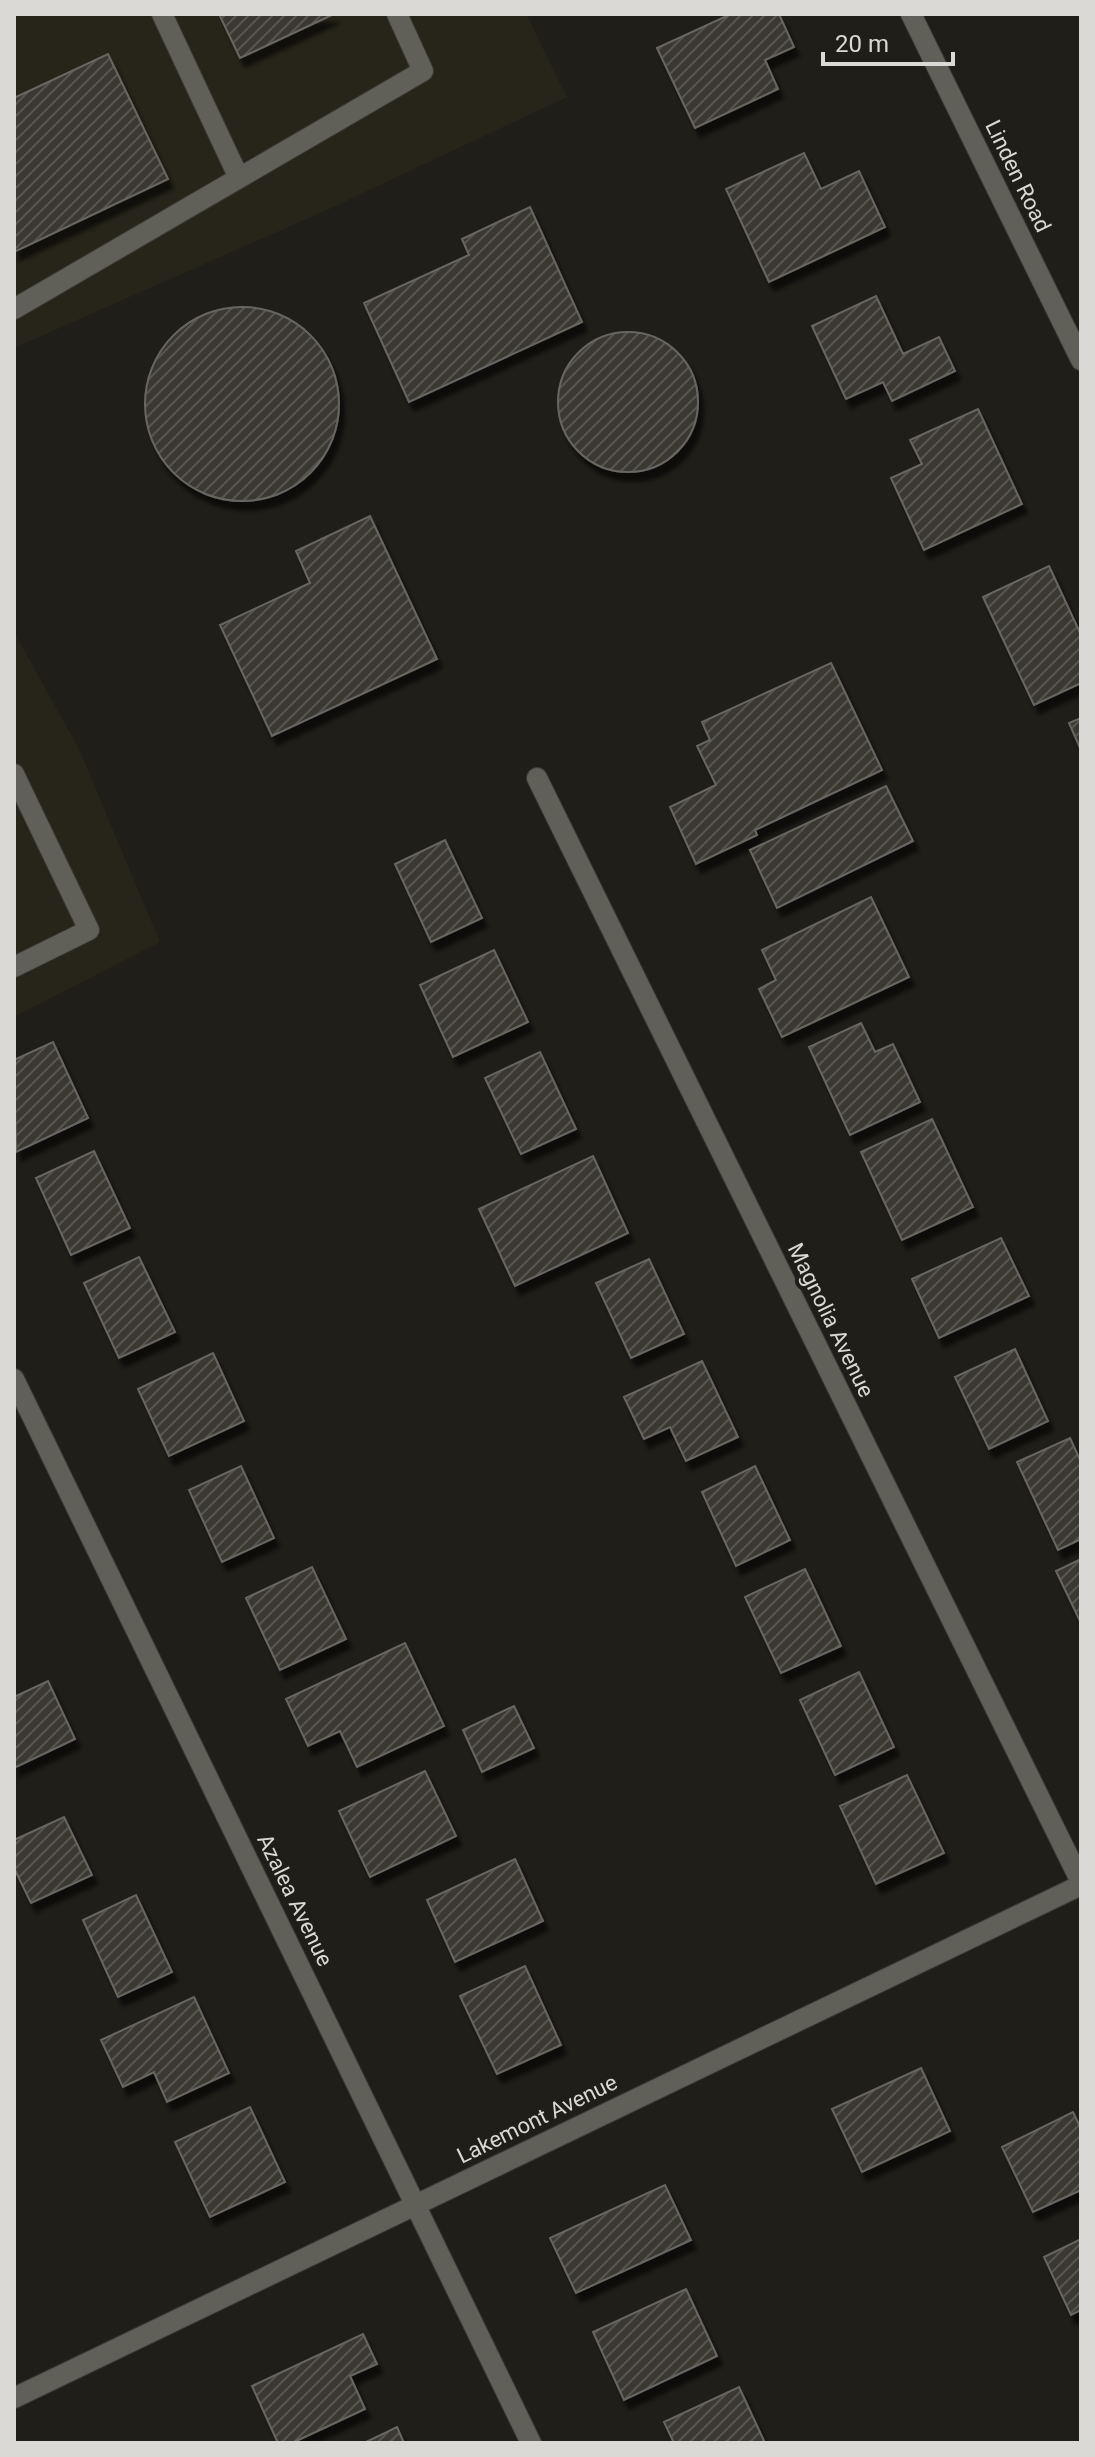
<svg xmlns="http://www.w3.org/2000/svg" width="1095" height="2457" viewBox="0 0 1095 2457" font-family="Roboto,sans-serif">
  <defs>
    <pattern id="building-hatch" width="6" height="6" patternUnits="userSpaceOnUse" patternTransform="scale(2)"><rect width="6" height="6" fill="#3a3933"/><path d="M-1 1l2-2M0 6l6-6M5 7l2-2" fill="none" stroke="#565550"/></pattern>
    <filter id="shadow"><feDropShadow dx="5" dy="9" stdDeviation="2" flood-color="#0009"/></filter>
  </defs>
  <rect width="100%" height="100%" fill="#201e19"/>
  <!-- built -->
  <path fill="#27251a" d="M14 14H526L567 97 329 209 14 348Z
    M14 632 79 749 160 942 14 1017Z"/>
  <!-- building -->
  <path fill="url(#building-hatch)" stroke="#686660" stroke-width="2" filter="url(#shadow)" d="M219 14H334L240 58Z
    M731 14H779L794 47 765 60 778 89 695 128 657 48Z
    M108 54 168 179 14 252V98Z
    M804 153 821 189 859 171 885 227 769 282 726 189Z
    M530 207 582 322 409 402 364 303 469 255 462 239Z
    M876 296 903 354 939 337 955 371 892 401 883 382 846 399 812 326Z
    M145 404a97 97 0 1 1 194 0a97 97 0 1 1-194 0Z
    M558 402a70 70 0 1 1 140 0a70 70 0 1 1-140 0Z
    M978 409 1022 504 924 550 891 478 922 464 910 440Z
    M370 516 437 659 272 736 220 625 310 583 296 551Z
    M1049 566 1081 635V683L1034 705 983 597Z
    M831 663 882 770 755 830 757 835 696 864 670 807 716 785 697 746 710 740 702 722Z
    M1081 718V750L1069 723Z
    M886 786 913 841 777 908 750 850Z
    M445 840 482 918 431 942 395 864Z
    M871 897 909 977 782 1037 759 989 776 980 762 950Z
    M494 950 528 1022 453 1057 420 985Z
    M861 1023 875 1052 893 1044 920 1102 850 1135 809 1047Z
    M53 1042 88 1118 16 1152 14 1060Z
    M540 1052 576 1129 521 1154 485 1078Z
    M932 1119 973 1207 902 1240 861 1152Z
    M94 1151 130 1228 71 1255 36 1178Z
    M593 1156 628 1233 515 1286 479 1209Z
    M1001 1238 1029 1296 939 1338 912 1279Z
    M139 1257 175 1332 119 1358 84 1283Z
    M649 1259 684 1334 631 1358 596 1283Z
    M1015 1349 1048 1421 989 1449 955 1377Z
    M213 1353 244 1421 169 1456 138 1389Z
    M702 1361 738 1437 686 1461 670 1427 644 1439 624 1397Z
    M1070 1438 1081 1462V1539L1058 1550 1017 1462Z
    M241 1466 274 1538 222 1562 189 1490Z
    M755 1466 790 1540 736 1566 702 1492Z
    M1081 1559V1623L1056 1571Z
    M312 1567 346 1639 280 1670 246 1598Z
    M805 1569 841 1646 781 1673 745 1597Z
    M405 1643 444 1726 357 1767 340 1731 308 1746 286 1699Z
    M859 1672 894 1747 835 1775 800 1700Z
    M48 1681 75 1739 14 1768V1697Z
    M514 1706 534 1748 482 1772 463 1730Z
    M425 1771 456 1836 370 1877 339 1811Z
    M907 1775 944 1853 876 1884 840 1806Z
    M64 1817 92 1875 31 1903 14 1868V1840Z
    M515 1859 543 1921 455 1962 427 1900Z
    M136 1895 172 1972 118 1997 83 1920Z
    M525 1966 561 2045 497 2074 460 1996Z
    M194 1997 229 2073 167 2102 154 2072 123 2087 101 2040Z
    M921 2068 950 2131 862 2172 832 2109Z
    M250 2107 285 2182 210 2217 175 2142Z
    M1073 2112 1081 2129V2190L1033 2212 1002 2147Z
    M665 2185 691 2240 576 2293 550 2238Z
    M1081 2239V2310L1071 2315 1044 2257Z
    M686 2289 717 2356 624 2400 593 2332Z
    M363 2334 377 2364 350 2376 365 2409 292 2443H278L252 2386Z
    M739 2387 765 2443H674L664 2422Z
    M397 2427 404 2443H364Z"/>
  <g fill="none" stroke-linecap="round" stroke-linejoin="round">
    <!-- minor casing -->
    <g stroke="#3b3a37" stroke-width="22">
      <path id="minor" d="M162 14 239 178
        M911 14 1081 360
        M14 309 423 71 397 14
        M14 774 89 930 14 967
        M537 778 1081 1882
        M14 1379 531 2443
        M14 2398 1081 1885"/>
    </g>
    <!-- minor -->
    <use href="#minor" stroke="#605f58" stroke-width="20"/>
  </g>
  <g text-anchor="middle" dominant-baseline="central" stroke-width="8" stroke-linejoin="round" paint-order="stroke">
    <!-- street labels -->
    <g font-size="22" fill="#dad9d5" stroke="#201e19">
      <text transform="translate(1018 176) rotate(64)">Linden Road</text>
      <text transform="translate(831 1320) rotate(64)">Magnolia Avenue</text>
      <text transform="translate(295 1900) rotate(64)">Azalea Avenue</text>
      <text transform="translate(537 2119) rotate(-26)">Lakemont Avenue</text>
    </g>
  </g>
  <!-- border -->
  <rect width="1095" height="2457" fill="none" stroke="#dad9d5" stroke-width="32"/>
  <!-- scale -->
  <path d="M823 52v12h130v-12" fill="none" stroke="#dad9d5" stroke-width="4"/>
  <text x="835" y="52" font-size="24" fill="#dad9d5" stroke="#201e19" stroke-width="6" paint-order="stroke">20 m</text>
</svg>
